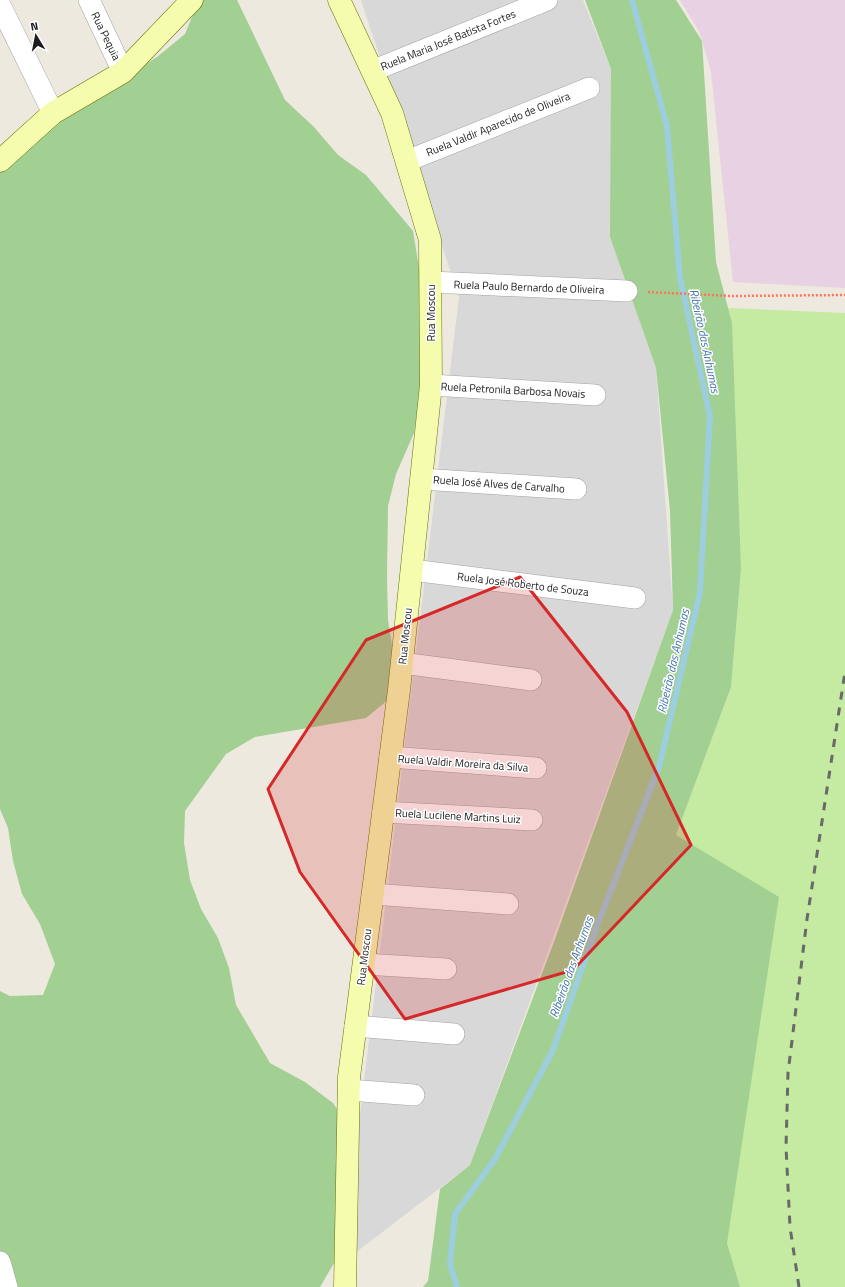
<svg xmlns="http://www.w3.org/2000/svg" width="845" height="1287" viewBox="0 0 845 1287" font-family="'Titillium Web',sans-serif">
  <rect width="100%" height="100%" fill="#ede9df"/>
  <!-- residential -->
  <path fill="#d9d8d8" d="M361 0H583L617 84 610 237 656 368 673 610 470 1165 342 1263 459 297Z"/>
  <!-- industrial -->
  <path fill="#e7d1e2" d="M680 0H845V288L733 282 711 72 700 33Z"/>
  <!-- grass -->
  <path fill="#c4eba1" d="M728 308 845 313V1287H740L727 1243 676 835 731 687 741 569Z"/>
  <!-- forest -->
  <path fill="#a2cf92" d="M199 0H237L285 100 314 127 338 155 366 175 413 231 429 329 414 433 396 474 388 506 387 576 388 620 394 657V695L366 718 255 737 226 754 185 811 184 843 190 880 201 909 218 938 229 968 236 1005 270 1063 305 1082 333 1103 351 1131 344 1246 320 1287H0V991L10 996 43 995 55 964 40 924 22 894 13 861 8 828 0 809V149L100 92 157 57 185 34Z
    M585 0H676L702 41 716 262 732 323 741 569 731 687 676 835 779 897 727 1243 740 1287H423L428 1281 440 1189 470 1165 555 939 673 610 670 511 656 368 610 237 611 69Z"/>
  <g fill="none" stroke-linecap="round" stroke-linejoin="round">
    <!-- stream -->
    <path stroke="#9dcede" stroke-width="6" d="M457 1287 450 1264 455 1214 495 1159 553 1050 597 926 659 767 700 592 710 416 680 278 667 126 632 0"/>
    <!-- street casing -->
    <g stroke="#a2a2a2" stroke-width="22">
      <path id="street" d="M89 0 123 72
        M0 5 53 113
        M372 71 547 0
        M407 161 589 88
        M431 282 627 291
        M431 385 595 395
        M421 479 576 489
        M412 570 635 598
        M402 663 531 680
        M390 757 536 768
        M383 812 532 820
        M373 894 508 904
        M364 964 446 969
        M355 1026 454 1034
        M349 1090 414 1095
        M0 1262 7 1287"/>
    </g>
    <!-- secondary casing -->
    <g stroke="#647300" stroke-width="23">
      <path id="secondary" d="M339 0 392 113 430 240 431 385 399 690 349 1077 345 1287
        M0 161 53 113 123 72 192 0"/>
    </g>
    <!-- path -->
    <path stroke="#ff735e" stroke-width="2.5" stroke-dasharray="2 2" stroke-linecap="butt" d="M648 292 732 296 845 295"/>
    <!-- street -->
    <use href="#street" stroke="#fff" stroke-width="21"/>
    <!-- secondary -->
    <use href="#secondary" stroke="#f6fcae" stroke-width="22"/>
    <!-- rail -->
    <path stroke="#696969" stroke-width="3" stroke-dasharray="8 8" stroke-linecap="butt" d="M799 1287 790 1227 786 1147 788 1073 807 919 845 672"/>
  </g>
  <!-- marked area -->
  <path fill="#d62828" fill-opacity="0.2" stroke="#d62828" stroke-width="3" stroke-linejoin="round" d="M520 577 627 712 691 845 573 970 405 1019 300 872 268 789 366 640Z"/>
  <g text-anchor="middle" dominant-baseline="central" stroke-width="3" stroke-linejoin="round" paint-order="stroke">
    <!-- street labels -->
    <g font-size="11" fill="#1b1b1b" stroke="#fff">
      <text transform="translate(106 36) rotate(64)">Rua Pequia</text>
      <text transform="translate(448 40) rotate(-22)">Ruela Maria José Batista Fortes</text>
      <text transform="translate(498 124) rotate(-22)">Ruela Valdir Aparecido de Oliveira</text>
      <text transform="translate(529 287) rotate(2)">Ruela Paulo Bernardo de Oliveira</text>
      <text transform="translate(431 313) rotate(-90)">Rua Moscou</text>
      <text transform="translate(513 390) rotate(3)">Ruela Petronila Barbosa Novais</text>
      <text transform="translate(499 484) rotate(4)">Ruela José Alves de Carvalho</text>
      <text transform="translate(523 584) rotate(7)">Ruela José Roberto de Souza</text>
      <text transform="translate(405 636) rotate(-84)">Rua Moscou</text>
      <text transform="translate(463 763) rotate(4)">Ruela Valdir Moreira da Silva</text>
      <text transform="translate(458 816) rotate(3)">Ruela Lucilene Martins Luiz</text>
      <text transform="translate(364 957) rotate(-83)">Rua Moscou</text>
    </g>
    <!-- water labels -->
    <g font-size="12" font-style="italic" fill="#4476ae" stroke="#fff">
      <text transform="translate(705 341) rotate(78)">Ribeirão das Anhumas</text>
      <text transform="translate(673 661) rotate(-77)">Ribeirão das Anhumas</text>
      <text transform="translate(571 967) rotate(-70)">Ribeirão das Anhumas</text>
    </g>
  </g>
  <!-- north arrow -->
  <g transform="translate(36 36) rotate(350)" stroke="#ffffff" stroke-width="3" paint-order="stroke">
  <path d="M0-3L7 15L0 10L-7 15Z" fill="#1b1b1b"/>
  <text y="-6" font-size="11" font-weight="bold" text-anchor="middle" fill="#1b1b1b">N</text>
  </g>
</svg>
